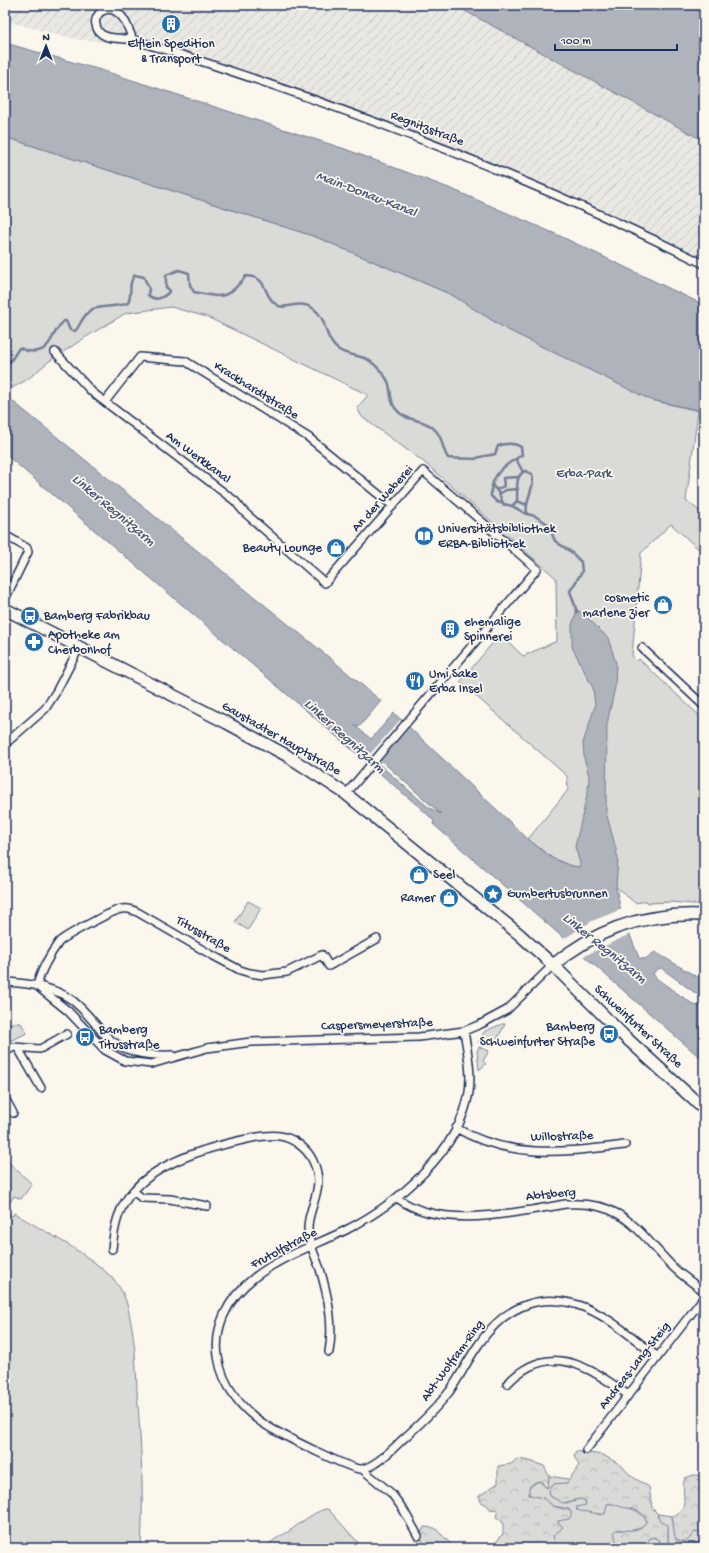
<svg xmlns="http://www.w3.org/2000/svg" width="709" height="1553" viewBox="0 0 709 1553" font-family="'Gochi Hand',sans-serif">
  <defs>
    <pattern id="industrial-furrows" width="10" height="10" patternUnits="userSpaceOnUse"><rect width="10" height="10" fill="#eae8e2"/><path d="M-1 1l2-2M0 10L10 0M9 11l2-2" fill="none" stroke="#c8c7c4"/></pattern>
    <pattern id="forest-crowns" width="20" height="18" patternUnits="userSpaceOnUse"><rect width="20" height="18" fill="#dadad7"/><path d="M2 6a3 3 0 1 1 6 0M12 15a3 3 0 1 1 6 0" fill="none" stroke="#babbbb"/></pattern>
  </defs>
  <rect width="100%" height="100%" fill="#fbf7ec"/>
  <filter id="ink" filterUnits="userSpaceOnUse"><feTurbulence type="fractalNoise" baseFrequency=".025" numOctaves="2"/><feDisplacementMap in="SourceGraphic" scale="8" xChannelSelector="R" yChannelSelector="G"/><feConvolveMatrix kernelMatrix="1 2 1 2 8 2 1 2 1" color-interpolation-filters="sRGB"/></filter>
  <g filter="url(#ink)">
    <!-- industrial -->
    <path fill="url(#industrial-furrows)" d="M5 5H704V268L611 223 543 193 377 126 209 69 126 44 75 39 5 21Z"/>
    <!-- green -->
    <path fill="#dadad7" stroke="#7a849a" d="M5 137 316 237 452 295 506 329 651 400 698 411 686 501 704 514V554L671 524 641 553 632 656 637 661 639 659 704 720V905L671 902 648 903 647 901 635 903 616 887 579 867 571 866 552 858 528 839 568 790 567 776 460 682 500 634 523 656 557 641 556 578 425 463 362 417 357 408 368 395 207 317 171 307 126 313 86 337 48 362 28 379 5 392Z
      M248 901 261 908 248 930 235 922Z
      M5 1023H21L27 1033 10 1041 5 1033Z
      M502 1024H505L494 1046 478 1042 485 1031Z
      M479 1047 489 1051 483 1061 486 1064 479 1070 477 1051Z
      M5 1159 32 1184 21 1199 14 1196 10 1202 5 1199Z
      M5 1213 13 1216 14 1213C43 1231 92 1255 114 1280 122 1289 127 1301 129 1313 135 1338 136 1365 137 1391 141 1443 144 1496 141 1548H5Z
      M549 1476 568 1479 569 1481 565 1484H554L550 1489 551 1497 566 1503 579 1499 585 1500 586 1505 576 1510 590 1511 600 1515 605 1511 607 1504C616 1502 646 1511 646 1522 640 1531 628 1532 618 1529L615 1534 618 1543 623 1548H555L556 1545 553 1536 563 1527 558 1523V1521L569 1509 553 1506 543 1498 531 1496 528 1492 529 1487 539 1481 547 1488 548 1487Z
      M325 1509H328L363 1548H265C272 1540 279 1537 288 1532 300 1524 310 1514 325 1509Z
      M658 1514 672 1516 676 1540 680 1541 690 1538 691 1535C694 1531 700 1532 704 1533V1543H696L687 1548H668V1527L658 1518Z
      M651 1537 659 1539 662 1548H625L631 1545C642 1550 645 1544 651 1537Z"/>
    <!-- forest -->
    <path fill="url(#forest-crowns)" stroke="#7a849a" d="M576 1451 603 1455 621 1465 631 1476 649 1487 652 1508 658 1514 657 1516 661 1522 668 1525V1548H662L660 1541 654 1537 650 1538 646 1545 638 1548 631 1545 623 1548 616 1541 614 1532 616 1530C627 1530 639 1533 646 1522 646 1510 631 1509 622 1507 616 1506 612 1502 607 1504L605 1514C599 1515 586 1511 579 1511L576 1507 586 1505 585 1500 579 1499 563 1503 550 1496 549 1490 554 1484 567 1483 579 1465 574 1456Z
      M517 1459 530 1461 544 1466 549 1476 548 1487H545L541 1481 535 1482 529 1487V1495L543 1498 553 1506 571 1511V1516L569 1519 558 1521V1523L563 1527 553 1536 556 1545 555 1548H491C496 1545 497 1539 503 1534V1522L496 1517 498 1510 490 1509 487 1505 481 1502 479 1496 498 1483V1466L511 1464Z
      M694 1475 704 1476V1533L695 1532 687 1541H680L675 1537 672 1516C691 1510 681 1496 684 1481L685 1478Z
      M424 1527 435 1528 455 1548H426L420 1536Z"/>
    <!-- water -->
    <path fill="#afb3bb" stroke="#747e96" fill-rule="evenodd" d="M454 5H689L704 15V141Z
      M5 43 101 70 345 149 454 190 558 235 704 305V411L651 400 506 329 452 295 316 237 5 137Z
      M5 395 325 654 381 701 359 727 354 725 371 739 394 713 528 839 552 858 571 866 579 867 580 863 575 847 588 791 589 776 584 758 583 743 595 706 593 688 572 647V625L577 610 584 614 608 638 616 663 615 687 607 724 606 812 616 849 618 859 616 887 621 912 639 958 645 959 655 952 704 981V1061L433 824 434 821 424 811 5 454ZM342 729 385 764 441 814 428 807 340 730ZM661 968 698 995 702 999 700 1006 694 1005 657 979 653 974 656 970Z"/>
    <!-- pier -->
    <path fill="#fbf7ec" d="M400 720 409 728 380 762 370 754Z
      M622 909 632 933 582 957 562 940 592 921Z"/>
    <g fill="none" stroke-linecap="round" stroke-linejoin="round">
      <!-- stream -->
      <path stroke="#747e96" stroke-width="2.5" d="M5 360 10 362 19 348C23 348 24 351 28 351 53 355 50 332 64 321H66L70 330 75 331C80 327 82 314 93 309 101 306 118 307 128 303 133 293 127 284 135 275L144 277 149 289 148 295C156 302 163 298 170 291L166 287V275L179 270 189 273 190 285 194 292C222 298 227 300 246 276 270 277 261 295 277 305 285 311 299 298 314 309 326 318 324 332 332 343 342 358 360 353 370 361 377 366 386 376 389 384 391 392 390 401 395 408 405 422 421 418 432 427 444 436 441 448 448 458 458 459 466 458 475 459 482 455 488 456 495 454L498 446C506 443 513 442 521 447L522 455C505 465 490 474 491 496L497 502 512 506 517 501C518 491 514 476 525 471L532 474C536 488 524 499 527 514L535 516 548 524 555 541 571 552 581 562 582 572 570 591 577 612
        M516 459 523 472
        M493 486 498 492 504 505
        M496 490 504 486 503 478 518 477
        M499 494 506 490 518 489
        M517 501 527 505
        M512 506 526 514"/>
      <!-- street casing -->
      <g stroke="#1b2f5e" stroke-width="10">
        <path id="street" d="M133 40C128 28 124 11 109 9 105 10 100 11 98 15 96 18 95 22 96 25 99 42 122 37 134 40 143 42 151 46 160 48 347 107 529 177 704 264
          M55 352 92 392 105 402 235 501 244 512 325 583 423 471 537 569 346 794
          M105 402 140 357 185 361 308 437 393 506
          M5 535 27 548 28 552 5 599
          M642 648 704 706
          M5 744 45 709 56 692 79 648
          M5 982C27 983 54 987 72 1000 85 1010 94 1023 104 1034 123 1053 146 1056 172 1055
          M37 986 68 1011 105 1050 125 1061 151 1064 207 1048 251 1042 419 1037 464 1031 481 1024 507 1010 553 965
          M37 986C40 972 50 954 59 942 65 936 113 910 122 909 128 908 134 910 139 913L210 954 240 970 250 973 263 975 287 972 322 955 329 966 377 939
          M464 1031C467 1050 472 1072 469 1092 460 1151 397 1204 346 1230 316 1245 282 1256 255 1277 195 1323 211 1394 272 1429 285 1436 351 1470 361 1469 374 1468 393 1449 402 1440 419 1425 435 1410 449 1392 460 1377 468 1359 479 1344 505 1306 542 1290 586 1308 612 1319 635 1340 658 1357
          M18 1048 41 1088
          M5 1052 14 1047 40 1049 67 1034
          M5 1098 13 1113
          M456 1128C511 1160 565 1152 625 1145
          M133 1191 142 1198 170 1199 207 1206
          M397 1198C442 1231 515 1212 566 1204 623 1201 635 1228 670 1264 680 1275 693 1283 704 1291
          M112 1249C114 1227 118 1208 133 1191 159 1161 209 1147 247 1139 257 1137 269 1134 280 1136 293 1138 307 1148 313 1161 328 1192 303 1210 309 1237 311 1248 316 1258 320 1269 328 1296 334 1324 329 1352
          M507 1384C549 1340 588 1366 628 1395
          M586 1450 704 1297
          M362 1469 391 1493 403 1509 418 1536"/>
      </g>
      <!-- secondary casing -->
      <g stroke="#1b2f5e" stroke-width="14">
        <path id="secondary" d="M5 609 227 723 286 755 346 794 519 934 553 965 623 1035 704 1109
          M553 965C597 928 647 912 704 915"/>
      </g>
      <!-- street -->
      <use href="#street" stroke="#fbf7ec" stroke-width="7"/>
      <!-- secondary -->
      <use href="#secondary" stroke="#fbf7ec" stroke-width="11"/>
      <!-- rail casing -->
      <g stroke="#1b2f5e" stroke-width="4">
        <path id="rail" d="M699 5 704 8"/>
      </g>
      <!-- rail -->
      <use href="#rail" stroke="#fbf7ec" stroke-width="2.5" stroke-dasharray="8" stroke-linecap="butt"/>
    </g>
  </g>
  <!-- icons -->
  <defs>
    <g id="building-disc" transform="scale(1)"><circle r="9.5" fill="#1f6fb2" stroke="#fbf7ec"/><path d="M-4-6H4V6H1V3H-1V6H-4ZM-2.5-4.3h1.7v1.8h-1.7ZM.8-4.3h1.7v1.8H.8ZM-2.5-1h1.7V.8h-1.7ZM.8-1h1.7V.8H.8Z" fill="#fff"/></g>
    <g id="library-disc" transform="scale(1)"><circle r="9.5" fill="#1f6fb2" stroke="#fbf7ec"/><path d="M-6-4Q-3-5.5-.7-3.5V5Q-3 3-6 4ZM6-4Q3-5.5 .7-3.5V5Q3 3 6 4Z" fill="#fff"/></g>
    <g id="shop-disc" transform="scale(1)"><circle r="9.5" fill="#1f6fb2" stroke="#fbf7ec"/><path d="M-5-2.5h2.3a2.7 3.5 0 0 1 5.4 0H5L5.5 6h-11ZM-1.5-2.5h3a1.5 2.3 0 0 0-3 0Z" fill="#fff"/></g>
    <g id="bus-disc" transform="scale(1)"><circle r="9.5" fill="#1f6fb2" stroke="#fbf7ec"/><path d="M-5-6H5V4H4V6H2V4H-2V6H-4V4H-5ZM-3.5-4V0h7V-4ZM-3.5 1.2v1.5H-2V1.2ZM2 1.2v1.5H3.5V1.2Z" fill="#fff"/></g>
    <g id="pharmacy-disc" transform="scale(1)"><circle r="9.5" fill="#1f6fb2" stroke="#fbf7ec"/><path d="M-2-6h4v4h4v4h-4v4h-4v-4h-4v-4h4Z" fill="#fff"/></g>
    <g id="restaurant-disc" transform="scale(1)"><circle r="9.5" fill="#1f6fb2" stroke="#fbf7ec"/><path d="M-5-6h1v4h1v-4h1v4h1v-4h1v5L-1.5 .5V6h-2V.5L-5-1ZM5-6V6H3V1.5H1.5Q1.5-4 5-6Z" fill="#fff"/></g>
    <g id="sight-disc" transform="scale(1)"><circle r="9.5" fill="#1f6fb2" stroke="#fbf7ec"/><path d="M0-6L1.8-2.2L6-1.7L2.9 1.2L3.7 5.4L0 3.3L-3.7 5.4L-2.9 1.2L-6-1.7L-1.8-2.2Z" fill="#fff"/></g>
  </defs>
  <g fill-rule="evenodd">
    <use href="#building-disc" x="171" y="24"/>
    <use href="#library-disc" x="424" y="536"/>
    <use href="#shop-disc" x="336" y="548"/>
    <use href="#shop-disc" x="663" y="605"/>
    <use href="#bus-disc" x="30" y="616"/>
    <use href="#building-disc" x="450" y="629"/>
    <use href="#pharmacy-disc" x="34" y="642"/>
    <use href="#restaurant-disc" x="415" y="681"/>
    <use href="#shop-disc" x="419" y="875"/>
    <use href="#sight-disc" x="493" y="894"/>
    <use href="#shop-disc" x="449" y="898"/>
    <use href="#bus-disc" x="609" y="1034"/>
    <use href="#bus-disc" x="85" y="1037"/>
  </g>
  <g text-anchor="middle" dominant-baseline="central" stroke-width="3.5" stroke-linejoin="round" paint-order="stroke">
    <!-- poi labels -->
    <g font-size="13" fill="#1b2f5e" stroke="#fbf7ec" text-anchor="start">
      <text x="171" y="44" text-anchor="middle">Elflein Spedition<tspan x="171" dy="15">&amp; Transport</tspan></text>
      <text x="438" y="529">Universitätsbibliothek<tspan x="438" dy="15">ERBA-Bibliothek</tspan></text>
      <text x="322" y="548" text-anchor="end">Beauty Lounge</text>
      <text x="649" y="598" text-anchor="end">cosmetic<tspan x="649" dy="15">marlene zier</tspan></text>
      <text x="44" y="616">Bamberg Fabrikbau</text>
      <text x="464" y="622">ehemalige<tspan x="464" dy="15">Spinnerei</tspan></text>
      <text x="48" y="635">Apotheke am<tspan x="48" dy="15">Cherbonhof</tspan></text>
      <text x="429" y="674">Umi Sake<tspan x="429" dy="15">Erba Insel</tspan></text>
      <text x="433" y="875">Seel</text>
      <text x="507" y="894">Gumbertusbrunnen</text>
      <text x="435" y="898" text-anchor="end">Ramer</text>
      <text x="595" y="1027" text-anchor="end">Bamberg<tspan x="595" dy="15">Schweinfurter Straße</tspan></text>
      <text x="99" y="1030">Bamberg<tspan x="99" dy="15">Titusstraße</tspan></text>
    </g>
    <!-- street labels -->
    <g font-size="13" fill="#1b2f5e" stroke="#fbf7ec">
      <text transform="translate(427 129) rotate(21)">Regnitzstraße</text>
      <text transform="translate(256 391) rotate(32)">Krackhardtstraße</text>
      <text transform="translate(198 458) rotate(37)">Am Werkkanal</text>
      <text transform="translate(383 499) rotate(-48)">An der Weberei</text>
      <text transform="translate(281 739) rotate(30)">Gaustadter Hauptstraße</text>
      <text transform="translate(203 935) rotate(30)">Titusstraße</text>
      <text transform="translate(377 1025) rotate(-2)">Caspersmeyerstraße</text>
      <text transform="translate(638 1027) rotate(43)">Schweinfurter Straße</text>
      <text transform="translate(562 1137) rotate(-2)">Willostraße</text>
      <text transform="translate(551 1195) rotate(-6)">Abtsberg</text>
      <text transform="translate(284 1249) rotate(-28)">Frutolfstraße</text>
      <text transform="translate(453 1361) rotate(-54)">Abt-Wolfram-Ring</text>
      <text transform="translate(635 1366) rotate(-52)">Andreas-Lang-Steig</text>
    </g>
    <!-- park labels -->
    <g font-size="13" fill="#415176" stroke="#fbf7ec">
      <text x="584" y="474">Erba-Park</text>
    </g>
    <!-- water labels -->
    <g font-size="14" font-style="italic" fill="#47577a" stroke="#fbf7ec">
      <text transform="translate(366 195) rotate(21)">Main-Donau-Kanal</text>
      <text transform="translate(113 511) rotate(40)">Linker Regnitzarm</text>
      <text transform="translate(344 737) rotate(42)">Linker Regnitzarm</text>
      <text transform="translate(604 949) rotate(39)">Linker Regnitzarm</text>
    </g>
  </g>
  <!-- margin -->
  <rect width="709" height="1553" fill="none" stroke="#fbf7ec" stroke-width="20"/>
  <rect x="10" y="10" width="689" height="1533" fill="none" stroke="#1b2f5e" stroke-width="1.5" filter="url(#ink)"/>
  <!-- north arrow -->
  <g transform="translate(46 46)" stroke="#fbf7ec" stroke-width="3" paint-order="stroke">
  <path d="M0-3L7 15L0 10L-7 15Z" fill="#1b2f5e"/>
  <text y="-6" font-size="11" font-weight="bold" text-anchor="middle" fill="#1b2f5e">N</text>
  </g>
  <!-- scale -->
  <path d="M555 44v6h122v-6" fill="none" stroke="#1b2f5e" stroke-width="2"/>
  <text x="561" y="44" font-size="12" fill="#1b2f5e" stroke="#fbf7ec" stroke-width="3" paint-order="stroke">100 m</text>
</svg>
